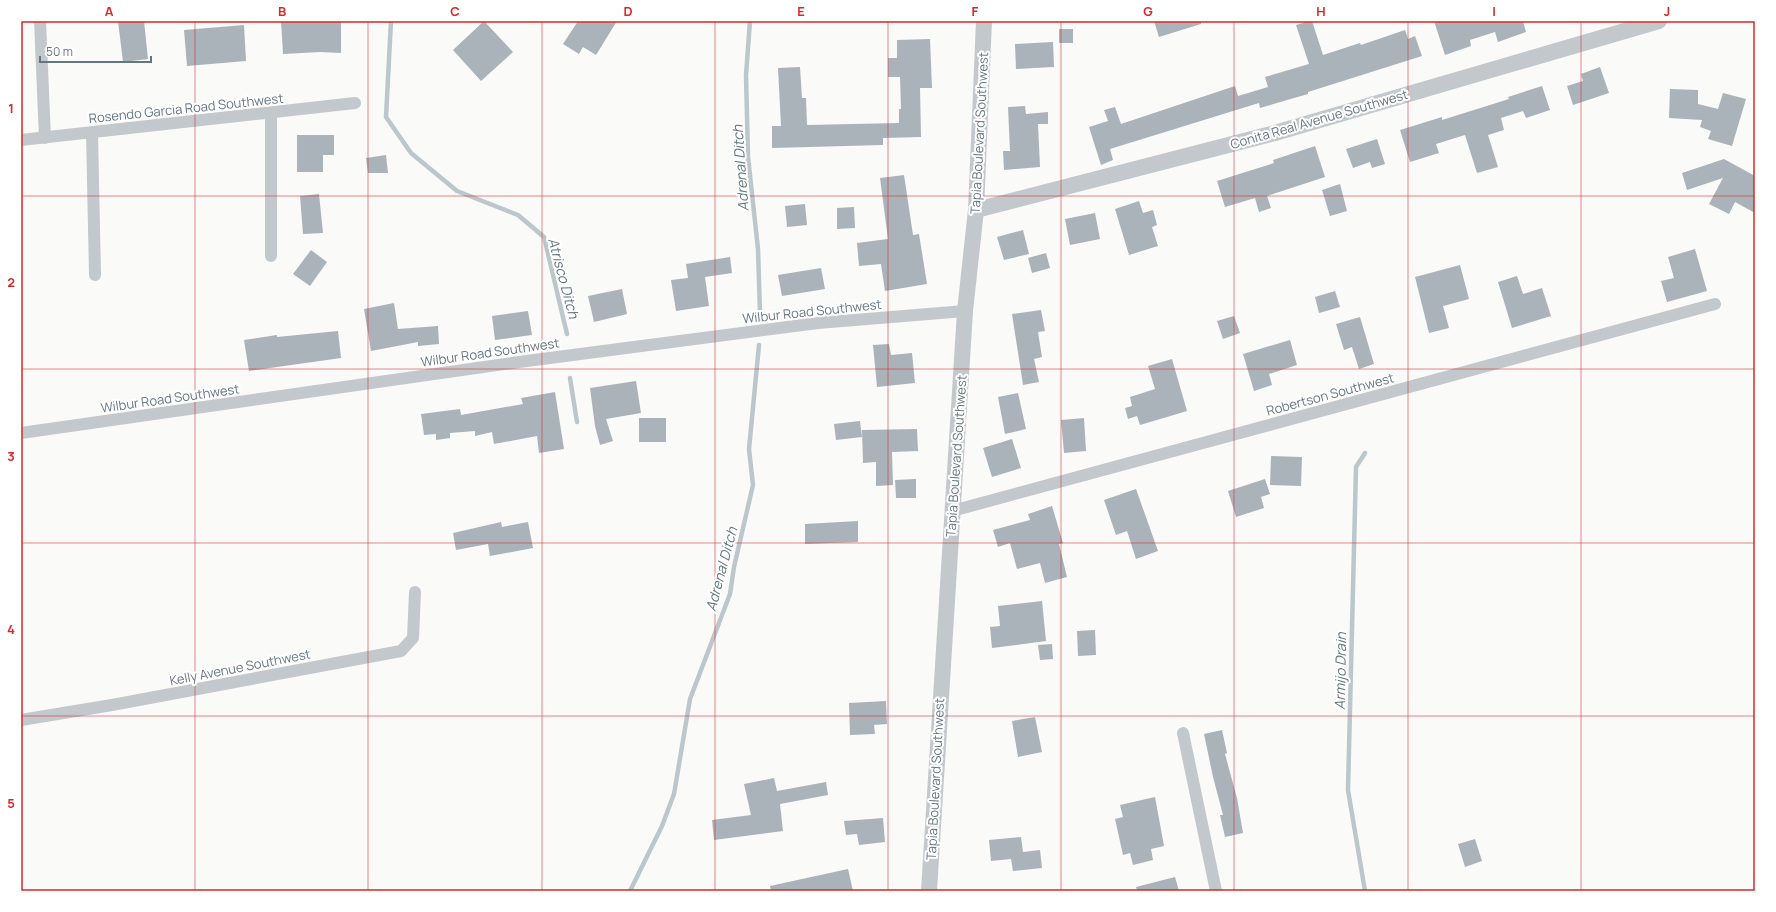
<svg xmlns="http://www.w3.org/2000/svg" width="1776" height="912" viewBox="0 0 1776 912" font-family="Manrope,sans-serif">
  <rect width="100%" height="100%" fill="#fafaf8"/>
  <g fill="none" stroke-linecap="round" stroke-linejoin="round">
    <!-- stream -->
    <path stroke="#bbc7cb" stroke-width="4.5" d="M391 21 386 117 411 153 457 191 518 215 544 237 567 334
      M750 21 746 75 748 157 758 249 760 313
      M570 378 577 422
      M630 891 662 826 674 794 690 699 730 594 734 567 753 485 749 449 759 345
      M1365 891 1348 790 1356 467 1365 453"/>
  </g>
  <!-- building -->
  <path fill="#aab3b9" d="M118 21H144L148 59 123 62Z
    M281 21H341V53L320 52 283 54Z
    M484 21 513 52 481 81 453 50Z
    M578 21H617L596 55 583 47 579 54 563 44Z
    M1154 21H1201V24L1159 37Z
    M1309 21H1312L1323 55 1360 43 1361 45 1405 30 1408 39 1415 36 1422 56 1308 92V94L1260 108 1259 103 1110 149 1113 160 1101 165 1089 127 1108 121 1104 110 1115 107 1121 124 1235 86 1238 96 1268 87 1265 77 1309 64 1296 25Z
    M1434 21H1523L1526 32 1498 42 1495 32 1470 40 1471 46 1445 55Z
    M244 25 246 61 187 66 184 30Z
    M1059 29H1073V43H1059Z
    M930 39 932 88H920L921 137 883 138V145L772 148V126H781L778 68 800 67 802 98H806L807 125 899 123V109H901L900 77H888V58H897V40Z
    M1053 42 1054 67 1016 69 1015 44Z
    M1600 67 1609 93 1573 105 1567 86 1583 81 1581 74Z
    M1542 86 1550 110 1526 118 1523 111 1501 118 1504 130 1488 135 1498 167 1477 173 1465 135 1436 144 1439 153 1410 162 1400 130 1442 117V120L1509 99 1508 97Z
    M1670 89 1698 90V104L1718 109 1723 93 1746 99 1732 146 1708 139 1711 131 1700 127 1702 120 1669 118Z
    M1025 106 1026 114 1048 112V124H1038L1040 167 1004 170 1003 151H1010L1008 107Z
    M297 135H334V155H323V172H297Z
    M1377 139 1385 164 1372 168 1370 162 1353 168 1346 149Z
    M1315 146 1325 177 1267 196 1271 208 1259 212 1255 198 1225 207 1217 181 1274 163 1273 160Z
    M386 155 388 173H368L366 158Z
    M1724 159 1755 176V213L1735 202 1729 214 1709 204 1723 178 1687 190 1682 173Z
    M904 175 913 235 919 234 927 284 885 291 881 264 859 266 857 243 888 239 880 178Z
    M1340 184 1347 211 1330 216 1322 190Z
    M319 194 323 233 303 234 300 196Z
    M1139 201 1143 213 1153 210 1157 225 1152 227 1158 246 1129 255 1115 209Z
    M805 204 807 225 787 227 785 206Z
    M854 207 855 228 837 229V208Z
    M1095 213 1100 239 1070 245 1065 219Z
    M1023 230 1029 254 1004 260 997 237Z
    M1695 249 1707 291 1667 302 1661 281 1674 278 1668 257Z
    M311 250 327 262 310 286 293 274Z
    M1046 253 1050 268 1032 273 1028 258Z
    M730 257 732 273 705 277 709 306 676 311 671 280 688 278 686 264Z
    M1460 265 1469 299 1443 306 1449 328 1429 333 1415 277Z
    M821 268 825 289 782 296 778 275Z
    M1517 276 1523 294 1542 288 1551 316 1512 328 1498 282Z
    M622 289 627 314 594 322 588 296Z
    M1335 291 1340 307 1319 313 1315 297Z
    M394 303 398 329 438 326 439 344 418 346V342L371 351 364 309Z
    M1041 310 1045 331 1038 332 1042 357 1034 359 1039 382 1023 385 1012 314Z
    M528 311 532 335 495 340 492 316Z
    M1234 316 1240 333 1223 339 1217 321Z
    M1360 317 1374 364 1359 369 1352 347 1344 350 1336 324Z
    M338 331 341 358 249 371 244 340 277 335V337Z
    M1290 340 1297 365 1269 374 1272 385 1254 391 1243 354Z
    M889 344 891 355 912 353 915 383 877 387 873 345Z
    M1172 359 1187 411 1140 425 1137 416 1128 419 1125 408 1132 406 1130 397 1155 389 1148 366Z
    M636 381 641 413 606 419 613 441 600 445 595 426 590 388Z
    M555 392 564 449 539 453 537 436 494 444 492 432 475 436V431L450 433V438L436 440V434L424 435 421 414 460 409 461 415 523 404 521 398Z
    M1018 393 1026 429 1005 434 998 397Z
    M639 418H666V442H639Z
    M1084 418 1086 451 1064 453 1061 420Z
    M860 421 862 437 836 440 834 424Z
    M917 429 918 451 892 452 893 485 876 486V462L863 463 862 430Z
    M1012 439 1021 468 992 477 983 448Z
    M1271 456 1302 457 1301 486 1270 485Z
    M916 479V498H896L895 480Z
    M1265 479 1270 494 1261 497 1264 508 1236 517 1228 491Z
    M1136 489 1158 551 1136 559 1127 531 1116 535 1104 500Z
    M1052 506 1063 543 1059 544 1067 577 1045 583 1040 563 1017 569 1010 543 998 547 993 530 1030 520 1028 514Z
    M858 521V542L805 544V524Z
    M501 522 502 527 528 522 533 548 490 556 488 544 456 550 453 533Z
    M1042 601 1046 641 992 648 990 627 1000 626 998 606Z
    M1095 630 1096 655 1078 656 1077 631Z
    M1052 644 1053 659 1040 660 1038 645Z
    M886 701 887 724 874 725 875 734 850 735 849 703Z
    M1035 717 1042 752 1018 757 1012 721Z
    M1222 730 1227 753 1225 754 1237 798 1243 833 1225 837 1220 815H1223L1213 777 1204 734Z
    M774 778 777 791 826 782 828 795 780 804 783 831 714 840 712 820 751 815 744 784Z
    M1155 797 1164 846 1151 849 1153 860 1133 865 1130 853 1123 855 1115 819 1123 817 1120 805Z
    M883 818 885 842 859 845 857 834 846 835 844 821Z
    M1021 837 1023 852 1040 850 1042 868 1013 871 1011 859 991 861 989 840Z
    M1475 839 1482 861 1465 867 1458 844Z
    M848 869 853 891H771L770 886Z
    M1175 877 1179 891H1137L1136 887Z"/>
  <g fill="none" stroke-linecap="round" stroke-linejoin="round">
    <!-- minor -->
    <path stroke="#c3c8cc" stroke-width="12" d="M40 21 45 138
      M271 113V256
      M92 133 95 275
      M21 140 355 103
      M21 433 519 362 818 323 965 311
      M952 511 1715 304
      M21 720 112 705 401 651 413 638 415 592
      M1183 733 1216 891"/>
    <!-- tertiary -->
    <path stroke="#c3c8cc" stroke-width="16" d="M976 210 1275 133 1659 21
      M929 891 965 311 976 210 984 21"/>
  </g>
  <!-- grid -->
  <path fill="none" stroke="#d62828" stroke-width="1" stroke-opacity="0.55" d="M195 21V891M368 21V891M542 21V891M715 21V891M888 21V891M1061 21V891M1234 21V891M1408 21V891M1581 21V891M21 196H1755M21 369H1755M21 543H1755M21 716H1755"/>
  <g text-anchor="middle" dominant-baseline="central" stroke-width="4" stroke-linejoin="round" paint-order="stroke">
    <!-- street labels -->
    <g font-size="13" fill="#657683" stroke="#fff">
      <text transform="translate(186 108) rotate(-6)">Rosendo Garcia Road Southwest</text>
      <text transform="translate(1319 119) rotate(-16)">Conita Real Avenue Southwest</text>
      <text transform="translate(979 133) rotate(-87)">Tapia Boulevard Southwest</text>
      <text transform="translate(812 311) rotate(-6)">Wilbur Road Southwest</text>
      <text transform="translate(490 352) rotate(-8)">Wilbur Road Southwest</text>
      <text transform="translate(1330 394) rotate(-15)">Robertson Southwest</text>
      <text transform="translate(170 398) rotate(-8)">Wilbur Road Southwest</text>
      <text transform="translate(956 456) rotate(-86)">Tapia Boulevard Southwest</text>
      <text transform="translate(240 667) rotate(-11)">Kelly Avenue Southwest</text>
      <text transform="translate(935 779) rotate(-87)">Tapia Boulevard Southwest</text>
    </g>
    <!-- water labels -->
    <g font-size="14" font-style="italic" fill="#60757c" stroke="#fff">
      <text transform="translate(740 168) rotate(-94)">Adrenal Ditch</text>
      <text transform="translate(564 278) rotate(75)">Atrisco Ditch</text>
      <text transform="translate(721 569) rotate(-75)">Adrenal Ditch</text>
      <text transform="translate(1340 671) rotate(-89)">Armijo Drain</text>
    </g>
  </g>
  <!-- border -->
  <rect width="1776" height="912" fill="none" stroke="#ffffff" stroke-width="44"/>
  <!-- scale -->
  <path d="M40 56v6h111v-6" fill="none" stroke="#657683" stroke-width="2"/>
  <text x="46" y="56" font-size="12" fill="#657683" stroke="#ffffff" stroke-width="3" paint-order="stroke">50 m</text>
  <rect x="22" y="22" width="1732" height="868" fill="none" stroke="#d62828" stroke-width="1.5"/>
  <g font-size="13" text-anchor="middle" font-weight="bold" fill="#d62828">
    <text x="109" y="16">A</text>
    <text x="282" y="16">B</text>
    <text x="455" y="16">C</text>
    <text x="628" y="16">D</text>
    <text x="801" y="16">E</text>
    <text x="975" y="16">F</text>
    <text x="1148" y="16">G</text>
    <text x="1321" y="16">H</text>
    <text x="1494" y="16">I</text>
    <text x="1667" y="16">J</text>
    <text x="11" y="113">1</text>
    <text x="11" y="287">2</text>
    <text x="11" y="461">3</text>
    <text x="11" y="634">4</text>
    <text x="11" y="808">5</text>
  </g>
</svg>
